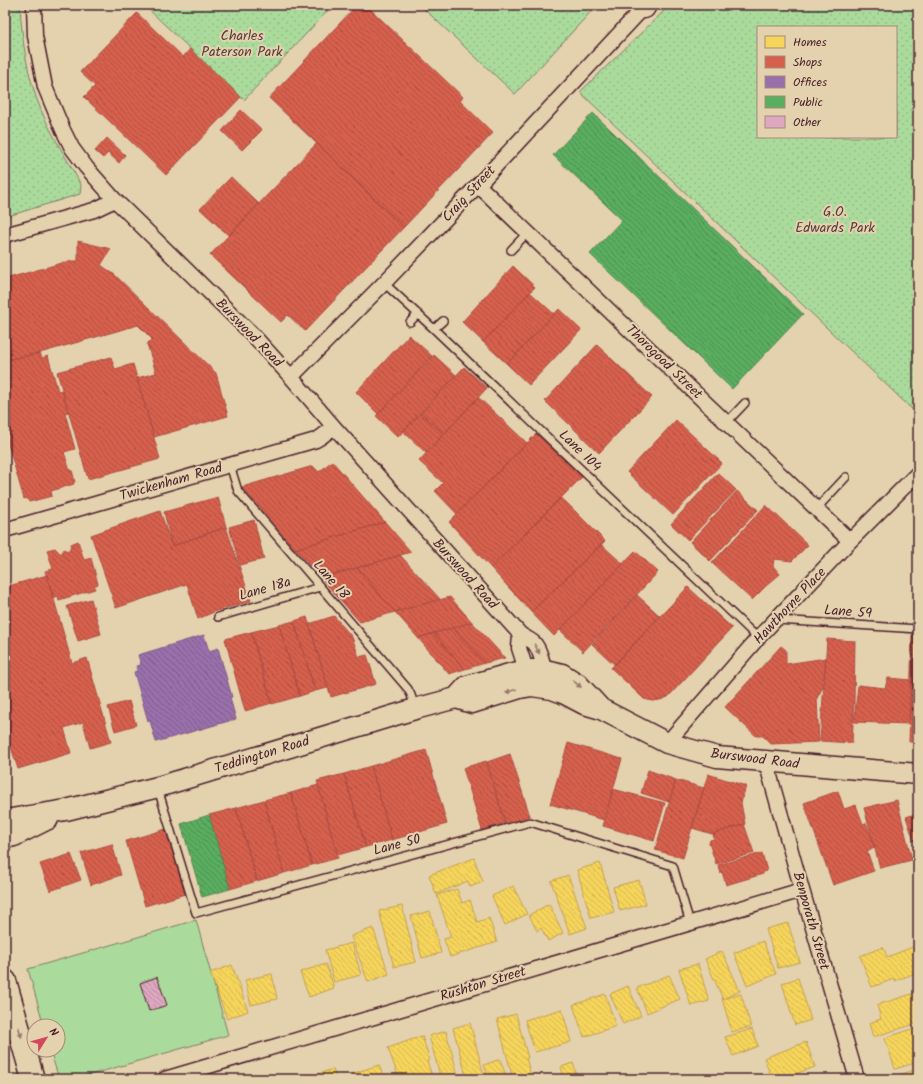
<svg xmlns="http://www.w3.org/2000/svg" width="923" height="1084" viewBox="0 0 923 1084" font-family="Kalam,sans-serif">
  <defs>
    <pattern id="grass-dots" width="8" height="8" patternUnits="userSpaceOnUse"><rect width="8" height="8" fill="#aadb9c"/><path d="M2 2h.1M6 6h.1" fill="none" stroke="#94bc87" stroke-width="1.8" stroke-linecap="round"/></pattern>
    <pattern id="homes-back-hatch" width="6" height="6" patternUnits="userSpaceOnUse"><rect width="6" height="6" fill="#f6d55c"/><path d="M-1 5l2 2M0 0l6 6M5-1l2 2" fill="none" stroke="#d4b650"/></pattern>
    <pattern id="shops-back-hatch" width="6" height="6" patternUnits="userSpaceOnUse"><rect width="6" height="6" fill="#d6604d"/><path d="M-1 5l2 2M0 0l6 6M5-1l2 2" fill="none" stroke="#b04f40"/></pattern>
    <pattern id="offices-back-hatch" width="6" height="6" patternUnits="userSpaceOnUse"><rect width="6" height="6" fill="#9970ab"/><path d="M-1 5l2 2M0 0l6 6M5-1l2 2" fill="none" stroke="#7f5b8b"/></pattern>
    <pattern id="public-back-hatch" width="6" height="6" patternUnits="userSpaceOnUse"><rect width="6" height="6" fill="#5aae61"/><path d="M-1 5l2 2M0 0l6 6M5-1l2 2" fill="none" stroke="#4c8d50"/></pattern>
    <pattern id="building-back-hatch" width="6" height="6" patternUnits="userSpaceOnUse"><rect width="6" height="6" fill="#dea8c0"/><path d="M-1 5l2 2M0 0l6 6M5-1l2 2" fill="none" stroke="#b6889c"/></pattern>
  </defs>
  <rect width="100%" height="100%" fill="#e4d2af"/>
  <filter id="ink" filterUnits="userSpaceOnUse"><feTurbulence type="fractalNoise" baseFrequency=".025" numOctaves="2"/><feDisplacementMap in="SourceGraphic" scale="8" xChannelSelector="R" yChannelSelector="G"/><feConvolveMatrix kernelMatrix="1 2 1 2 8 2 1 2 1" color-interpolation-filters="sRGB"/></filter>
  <g filter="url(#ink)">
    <!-- grass -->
    <path fill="url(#grass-dots)" stroke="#7a7d64" fill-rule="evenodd" d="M5 5H20C22 41 27 76 41 110 52 136 68 160 81 185L80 194 5 217Z
      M144 5H333L244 100Z
      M420 5H597L515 94Z
      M670 5H918V415L580 92ZM758 27H896V137H758Z"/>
    <!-- pitch -->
    <path fill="#aadb9c" stroke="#7a7d64" d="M196 920 228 1035 76 1079H59L50 1050H58V1026H44L28 969Z"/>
    <!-- homes -->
    <path fill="url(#homes-back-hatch)" stroke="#c29e4d" d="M474 858 483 882 470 887 468 881 436 894 429 875Z
      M600 863 614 912 591 918 577 870Z
      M568 875 587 928 570 934 551 881Z
      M639 880 646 904 620 911 613 887Z
      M513 886 527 914 505 925 492 896Z
      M457 889 462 903 470 900 477 922 489 918 497 942 450 957 444 939 451 937 437 895Z
      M549 904 563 933 548 941 541 928 537 931 529 915Z
      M402 906 416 962 394 967 379 911Z
      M430 911 441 953 422 958 411 916Z
      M788 923 800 962 778 968 766 929Z
      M373 928 389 974 368 982 351 936Z
      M763 941 776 974 747 986 734 953Z
      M352 943 361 975 334 982 325 950Z
      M918 945V972L895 981 894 979 872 987 860 956 883 947 887 957Z
      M722 951 740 991 723 999 705 959Z
      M326 964 334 988 309 997 300 972Z
      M698 964 709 1001 691 1006 679 969Z
      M232 965 248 1011 227 1019 210 973Z
      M272 974 277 999 251 1005 245 980Z
      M669 975 680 999 647 1013 637 988Z
      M798 978 811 1020 795 1025 782 983Z
      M628 986 641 1016 623 1024 610 994Z
      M918 992V1023L873 1037 869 1023 881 1019 877 1005Z
      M605 994 616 1026 584 1037 573 1005Z
      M741 994 751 1027 732 1032 722 999Z
      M562 1009 571 1042 535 1052 525 1020Z
      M516 1014 528 1058H526L532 1079H513L497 1019Z
      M470 1023 485 1079H467L453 1028Z
      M918 1027V1062L895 1069 885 1038Z
      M752 1029 758 1046 733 1056 725 1037Z
      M446 1031 459 1079H441L429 1036Z
      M422 1036 430 1060 427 1061 433 1079H399L388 1048Z
      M806 1042 815 1067 781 1079H772L764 1058Z
      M500 1059 507 1079H489L484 1065Z
      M573 1063 578 1079H565L561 1067Z
      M379 1065 384 1079H353L351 1074Z
      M333 1069 336 1079H302Z
      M918 1069V1079H899L898 1075Z"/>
    <!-- shops -->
    <path fill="url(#shops-back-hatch)" stroke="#ac4c43" d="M357 5H366L463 97 460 101 493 133 404 227 269 98Z
      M137 13 183 57 190 49 241 97 166 175 84 97 95 86 80 72Z
      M241 110 262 130 242 150 222 131Z
      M107 138 125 155 119 163 108 153 103 158 95 151Z
      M317 143 404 227 305 331 288 315 281 322 210 255Z
      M231 177 259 204 229 236 200 209Z
      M78 241 111 249 101 265 115 275 216 373 228 416 154 437 137 378 156 373 147 344 152 339 138 325 40 353 5 360V279L69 261H78Z
      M513 266 535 287 483 342 462 322Z
      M530 292 554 314 507 364 483 342Z
      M559 309 581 330 529 385 507 364Z
      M409 335 432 356 378 414 356 392Z
      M597 345 652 397 599 453 545 401Z
      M40 353 42 358 48 356 58 391 62 390 68 412 65 413 75 449 64 452 70 471 72 470 75 482H73L74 484 51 491 52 496 29 502 27 498 24 499 5 434V360Z
      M434 355 456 375 398 437 376 416Z
      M111 357 115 369 133 364 160 459 88 479 57 372Z
      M464 367 487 388 444 434 421 413Z
      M478 397 527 443 457 514 435 491 443 483 419 461Z
      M421 413 444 434 426 453 403 431Z
      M676 420 722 463 673 515 627 472Z
      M537 433 582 477 491 568 449 522Z
      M332 461 385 522 295 549 242 487 313 466 319 472Z
      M718 473 736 490 688 540 671 524Z
      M737 491 758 510 710 561 690 542Z
      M218 497 226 527 172 546 164 512Z
      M561 497 605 541 531 612 491 568Z
      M766 505 808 545 792 561 774 559 773 566 780 574 766 586 752 600 712 563Z
      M160 511 172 546 226 527 251 601 216 611 198 619 187 584 116 608 91 535Z
      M254 520 264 559 240 565 229 527Z
      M385 522 411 552 321 578 295 549Z
      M78 541 84 560 91 558 98 584 94 586 95 589 59 600 58 596 53 598 45 571 53 569 47 550 55 548 61 554 64 549 69 552 71 544Z
      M601 544 623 564 554 636 531 612Z
      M635 551 658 572 583 652 560 630Z
      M400 555 440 599 395 612 357 568Z
      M357 568 395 612 360 622 321 578Z
      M47 575 72 663 87 658 111 742 90 748 83 722 64 728 71 753 18 769 10 744 5 746V587Z
      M688 587 732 628 668 697 660 700 652 701 644 699 611 668Z
      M637 595 660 616 615 665 592 644Z
      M450 597 472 622 418 638 395 612Z
      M91 599 101 634 78 641 67 606Z
      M334 616 352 637 359 657 367 655 376 684 331 697 309 624Z
      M307 617 328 688 315 691 294 621Z
      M294 621 315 691 300 696 279 625Z
      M472 622 505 658 485 663 453 628Z
      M279 625 300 696 272 704 251 632Z
      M453 628 485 663 465 669 433 633Z
      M251 632 272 703 245 711 225 639Z
      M433 633 465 669 449 674 418 638Z
      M912 635H918V742H909Z
      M827 639 855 641 854 704 852 743 820 741Z
      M781 646 786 650V664L826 658 823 687 817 698 819 742 771 744 763 736H756L725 707Z
      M888 678 911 680 909 724 854 722 858 685 885 688Z
      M129 701 136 725 115 731 108 707Z
      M568 743 622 759 604 820 550 804Z
      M426 750 447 824 392 840 371 766Z
      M510 754 530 816 506 824 487 762Z
      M486 761 505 823 482 830 463 768Z
      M371 766 392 840 366 847 344 774Z
      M648 770 676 780 669 802 641 793Z
      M344 774 366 847 338 855 317 781Z
      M708 774 746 786 741 803 745 824 712 834 692 828Z
      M676 780 704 788 683 858 655 850Z
      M318 785 338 858 312 865 291 793Z
      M613 789 665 803 654 841 603 826Z
      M838 791 844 809 856 805 863 824 866 823 875 848 867 851 874 871 833 885 804 803Z
      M291 793 312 865 284 873 264 800Z
      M264 800 284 873 257 881 236 808Z
      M897 800 912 860 880 868 864 808Z
      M236 808 257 881 230 889 209 815Z
      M918 813V853L906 817Z
      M744 824 754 853 716 864 709 843 710 840 714 839 713 834Z
      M166 829 185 894 145 906 126 841Z
      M112 844 121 875 91 885 81 853Z
      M762 853 767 871 763 872V874L726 885 722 872 721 873 718 865Z
      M71 854 81 880 50 891 40 864Z"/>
    <!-- offices -->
    <path fill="url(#offices-back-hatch)" stroke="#815885" d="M204 635 209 651 218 648 232 697 230 698 236 719 156 742 150 721H148L134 672 137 671 136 666 141 665 138 655Z"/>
    <!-- public -->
    <path fill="url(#public-back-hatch)" stroke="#558351" d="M593 113 803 314 732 389 590 254 622 220 553 155Z
      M209 815 230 889 202 897 181 824Z"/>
    <!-- building -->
    <path fill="url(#building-back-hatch)" stroke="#4a1f2b" d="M157 977 167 1005 149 1011 140 983Z"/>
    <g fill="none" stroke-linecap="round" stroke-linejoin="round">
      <!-- lane casing -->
      <g stroke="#4a1f2b" stroke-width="10">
        <path id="lane" d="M511 250 528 232
          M384 283 434 329 758 638
          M410 322 418 314
          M434 329 443 321
          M727 422 745 403
          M230 465 238 491 408 689 411 695 415 708
          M817 508 846 477
          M218 617 320 587
          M777 620 918 629
          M158 789 196 913 530 822 673 866 690 923"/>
      </g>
      <!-- street casing -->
      <g stroke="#4a1f2b" stroke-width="17">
        <path id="street" d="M34 5 35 36 45 87 63 130 72 148 86 167 115 200 252 334 291 377 334 427 520 634C524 637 531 640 534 643 540 649 545 669 545 678
          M478 185 850 541
          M5 235 94 210 115 200
          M291 377 384 283 478 185 646 5
          M5 530 316 440 321 437 334 427
          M520 634 519 648 529 679
          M667 743 758 638 850 541 918 473
          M766 762 802 890 857 1079
          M165 1079 802 890"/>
      </g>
      <!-- secondary casing -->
      <g stroke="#4a1f2b" stroke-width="23">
        <path id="secondary" d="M456 698 467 686 509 674 527 670H545L562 674 578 684 601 709 667 743 717 757 918 774
          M5 820 66 810 158 787 415 709 456 698 472 703 520 688 532 686 552 689 563 693 584 704 601 709
          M5 838 14 836 48 819"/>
      </g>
      <!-- highway casing -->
      <g stroke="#4a1f2b" stroke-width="25">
        <path id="highway" d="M644 7 645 5
          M5 981 33 1079"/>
      </g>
      <!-- lane -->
      <use href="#lane" stroke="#e4d2af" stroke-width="7"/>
      <!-- street -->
      <use href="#street" stroke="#e4d2af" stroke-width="14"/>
      <!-- secondary -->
      <use href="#secondary" stroke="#e4d2af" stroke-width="20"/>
      <!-- highway -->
      <use href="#highway" stroke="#e4d2af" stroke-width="22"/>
    </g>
    <!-- one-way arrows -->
    <defs><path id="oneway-solid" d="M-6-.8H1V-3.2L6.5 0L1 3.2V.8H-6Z"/></defs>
    <g fill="#97786d">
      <use href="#oneway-solid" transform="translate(537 649) rotate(62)"/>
      <use href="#oneway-solid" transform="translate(577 684) rotate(39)"/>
      <use href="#oneway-solid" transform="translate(511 691) rotate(163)"/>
      <use href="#oneway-solid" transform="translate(20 1032) rotate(74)"/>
    </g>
  </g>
  <g text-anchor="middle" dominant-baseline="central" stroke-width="4" stroke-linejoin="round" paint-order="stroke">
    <!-- park labels -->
    <g font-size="14" fill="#583b3c" stroke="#e4d2af">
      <text x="242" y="36">Charles<tspan x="242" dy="16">Paterson Park</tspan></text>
      <text x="835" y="212">G.O.<tspan x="835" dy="16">Edwards Park</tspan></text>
    </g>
    <!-- street labels -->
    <g font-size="14" fill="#4a1f2b" stroke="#e4d2af">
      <text transform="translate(469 194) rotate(-47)">Craig Street</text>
      <text transform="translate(249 333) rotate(46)">Burswood Road</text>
      <text transform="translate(664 362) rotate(44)">Thorogood Street</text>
      <text transform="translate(580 451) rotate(44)">Lane 104</text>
      <text transform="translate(171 482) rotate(-16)">Twickenham Road</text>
      <text transform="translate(465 574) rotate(48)">Burswood Road</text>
      <text transform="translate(331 580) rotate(49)">Lane 18</text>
      <text transform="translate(265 589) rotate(-16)">Lane 18a</text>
      <text transform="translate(790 606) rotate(-47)">Hawthorne Place</text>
      <text transform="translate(848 612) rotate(4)">Lane 59</text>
      <text transform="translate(262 755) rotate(-17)">Teddington Road</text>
      <text transform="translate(755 759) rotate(7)">Burswood Road</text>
      <text transform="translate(397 845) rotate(-15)">Lane 50</text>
      <text transform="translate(811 921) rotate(74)">Benporath Street</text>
      <text transform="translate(483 984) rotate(-17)">Rushton Street</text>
    </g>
  </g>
  <!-- margin -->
  <rect width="923" height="1084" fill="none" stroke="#e4d2af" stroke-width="20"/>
  <rect x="10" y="10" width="903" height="1064" fill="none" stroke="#4a1f2b" stroke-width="1.5" filter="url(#ink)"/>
  <!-- legend -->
  <rect x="757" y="26" width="140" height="112" fill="#e4d2af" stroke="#a68a7a"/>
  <rect x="765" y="36" width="20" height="12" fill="#f6d55c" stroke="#a68a7a"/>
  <text x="793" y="46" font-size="12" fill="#4a1f2b">Homes</text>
  <rect x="765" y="56" width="20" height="12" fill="#d6604d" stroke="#a68a7a"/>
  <text x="793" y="66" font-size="12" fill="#4a1f2b">Shops</text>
  <rect x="765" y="76" width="20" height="12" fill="#9970ab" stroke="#a68a7a"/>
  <text x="793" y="86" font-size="12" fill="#4a1f2b">Offices</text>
  <rect x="765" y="96" width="20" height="12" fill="#5aae61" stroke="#a68a7a"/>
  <text x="793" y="106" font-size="12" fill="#4a1f2b">Public</text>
  <rect x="765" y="116" width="20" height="12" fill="#dea8c0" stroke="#a68a7a"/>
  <text x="793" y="126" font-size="12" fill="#4a1f2b">Other</text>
  <!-- north arrow -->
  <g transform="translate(46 1038) rotate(53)"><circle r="19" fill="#e4d2af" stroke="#a68a7a"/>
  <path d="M0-3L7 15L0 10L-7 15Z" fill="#d1495b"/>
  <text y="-6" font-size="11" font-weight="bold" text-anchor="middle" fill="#4a1f2b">N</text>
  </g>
</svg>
